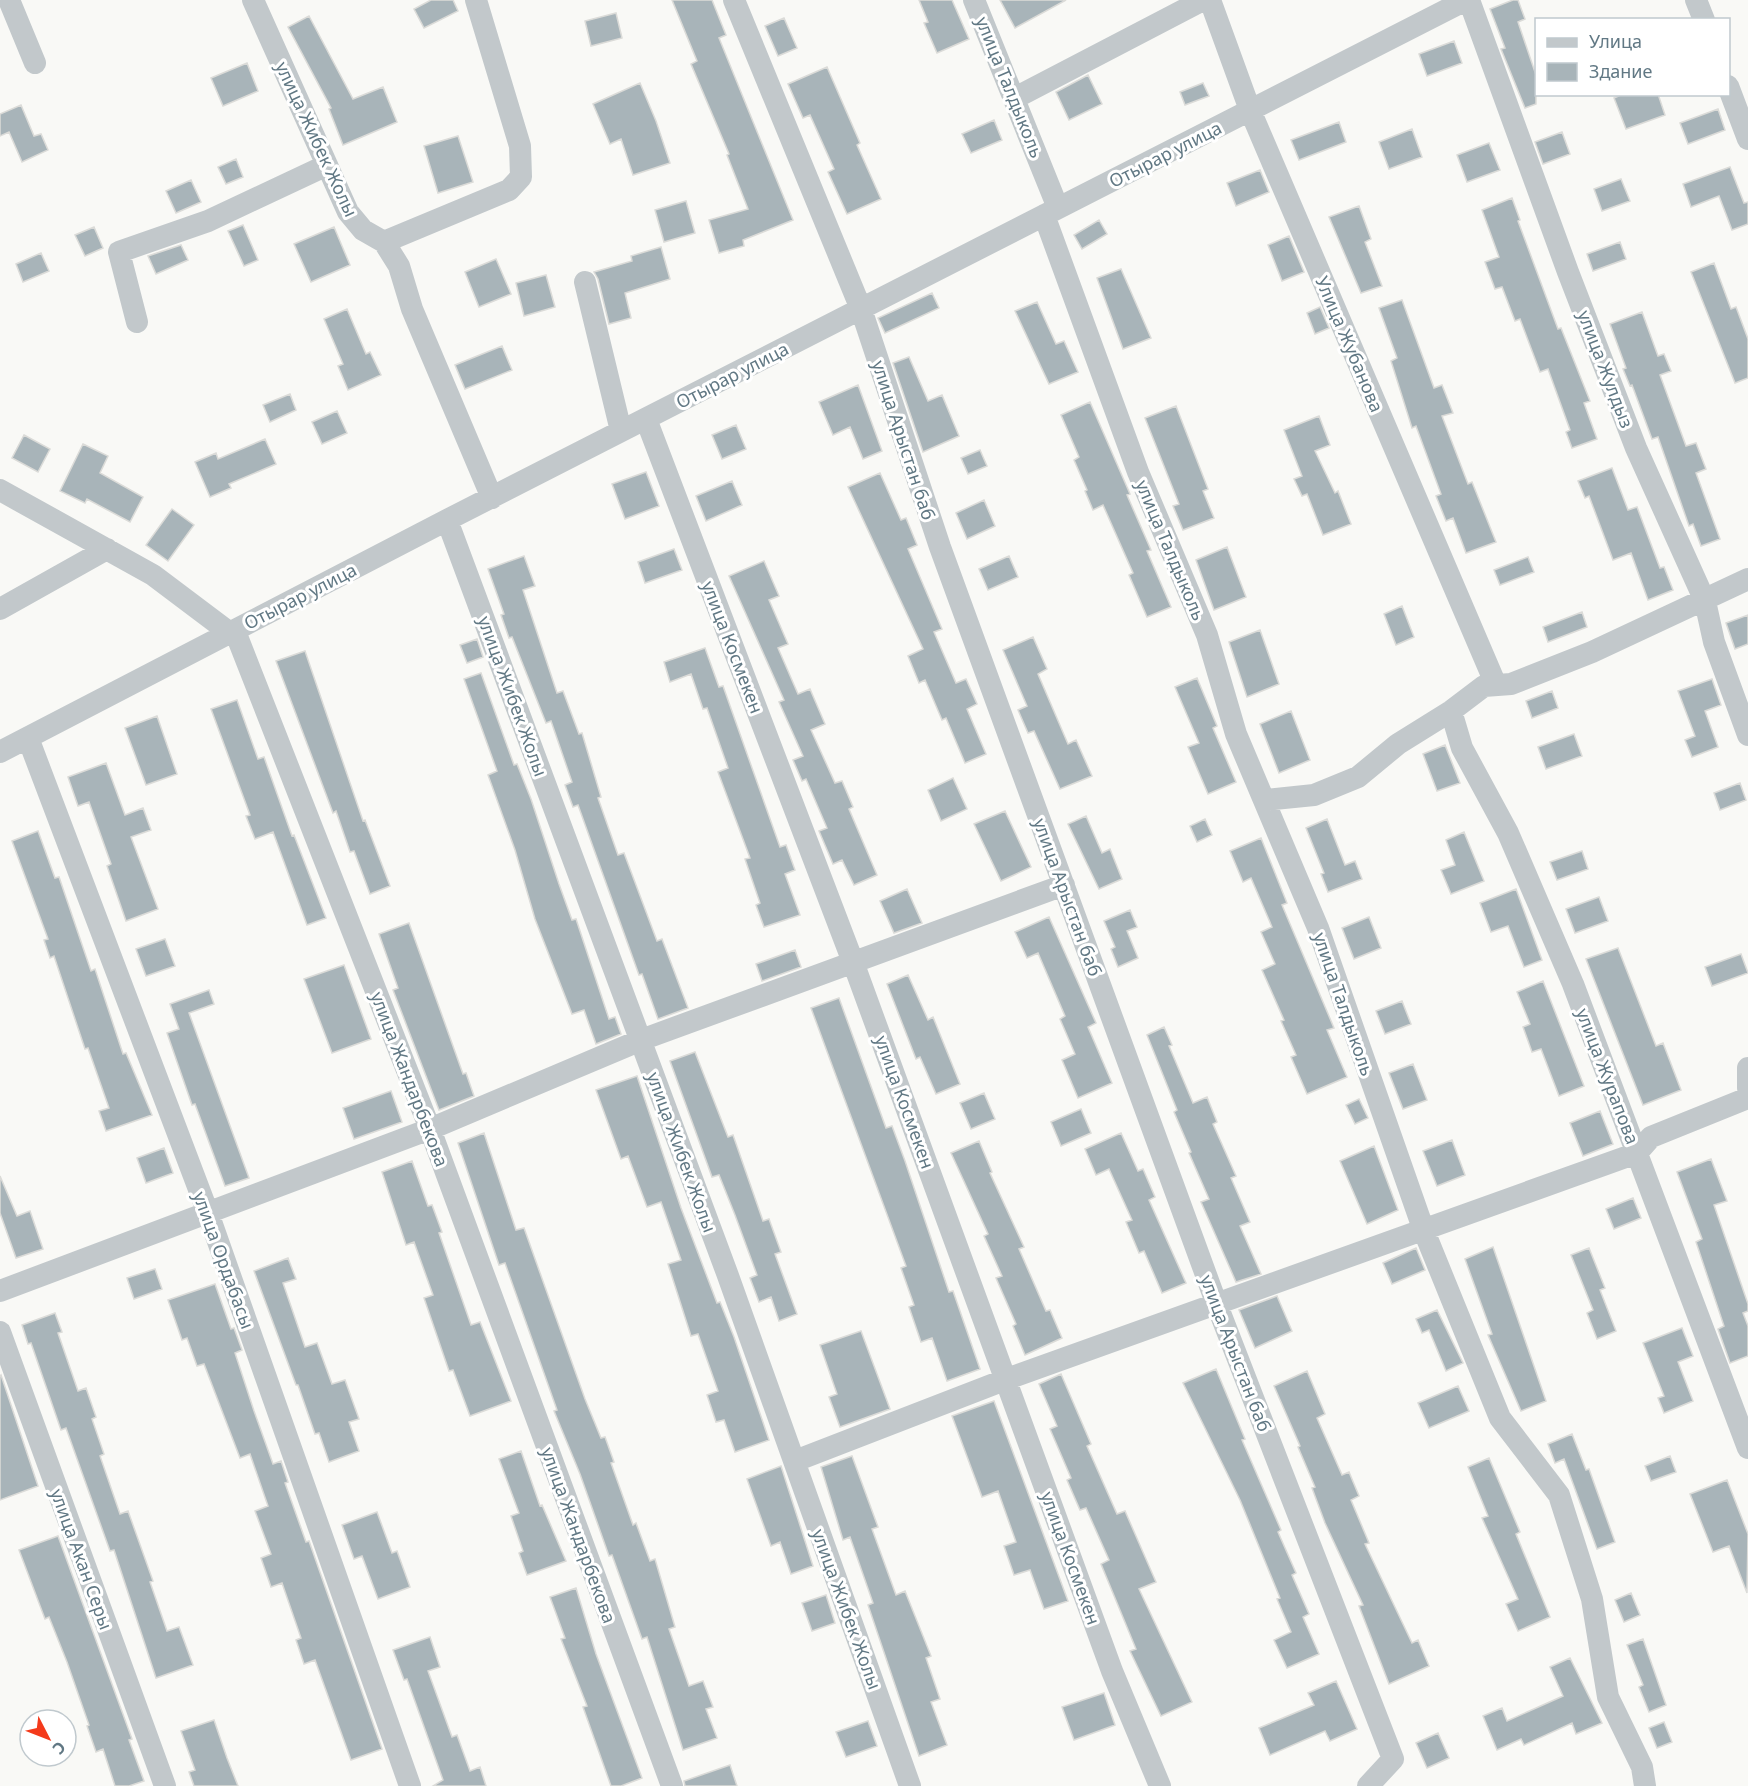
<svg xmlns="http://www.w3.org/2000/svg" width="1748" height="1786" viewBox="0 0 1748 1786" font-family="'Noto Sans',sans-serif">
  <rect width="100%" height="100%" fill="#f9f9f6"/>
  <!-- building -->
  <path fill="#a8b4b9" stroke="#dbdbd8" stroke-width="1.5" d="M431 0H453L458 11 424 28 414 9Z
    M672 0H712L726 35 719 38 793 220 743 240 744 246 719 253 709 220 748 209 727 155 729 154 691 64 697 61Z
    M919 0H952L969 39 937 53 924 23 928 22Z
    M1000 0H1066L1015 28Z
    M1513 0H1518L1525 19 1518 22 1536 75V104L1525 108 1501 49 1505 48 1490 9Z
    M616 13 622 38 591 46 585 21Z
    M309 16 353 99 383 87 397 122 343 145 329 109 331 108 288 27Z
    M784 18 797 48 778 56 765 26Z
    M1454 41 1462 63 1427 76 1419 54Z
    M247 63 258 91 223 106 211 78Z
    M827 67 860 143 857 145 881 199 847 214 828 172 834 169 810 115 803 118 788 84Z
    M1088 75 1102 104 1069 120 1056 92Z
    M640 83 656 121 670 163 633 175 621 139 610 144 593 104Z
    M1203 83 1209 96 1185 105 1180 92Z
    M1623 94H1658L1665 115 1626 129 1614 98Z
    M21 105 34 136 41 134 48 150 22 162 9 132 0 136V114Z
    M1718 109 1725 130 1688 144 1680 123Z
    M994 120 1002 140 971 153 962 134Z
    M1339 122 1346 142 1299 160 1291 140Z
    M1412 129 1422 157 1389 169 1379 142Z
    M1562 132 1570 154 1543 164 1535 142Z
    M458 136 473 182 438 193 424 146Z
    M1489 143 1500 170 1467 182 1457 155Z
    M236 159 243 177 226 184 218 167Z
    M1730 167 1744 203 1748 202V224L1732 230 1719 196 1691 207 1683 184Z
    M1260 170 1269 192 1236 206 1227 183Z
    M1621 179 1630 201 1602 211 1594 189Z
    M191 180 201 202 176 213 166 191Z
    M1512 198 1520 220 1518 221 1558 329 1561 328 1590 401 1584 403 1597 439 1572 448 1566 432 1570 430 1548 369 1540 372 1520 319 1515 321 1502 287 1495 289 1485 262 1499 257 1482 210Z
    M686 201 695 233 664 242 655 210Z
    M1359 206 1371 239 1365 242 1382 286 1361 293 1329 217Z
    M1099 220 1107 234 1082 249 1074 235Z
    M243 225 258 260 244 266 228 231Z
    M94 227 103 248 85 256 75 235Z
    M334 227 350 265 311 282 294 244Z
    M1289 236 1304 272 1282 281 1268 245Z
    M1620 242 1626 259 1593 271 1587 254Z
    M181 245 188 260 156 274 148 256Z
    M661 247 670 279 625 293 631 318 609 324 598 279 594 272 632 261 631 256Z
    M41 253 49 271 23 282 16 264Z
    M496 259 511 294 479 307 465 272Z
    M1714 263 1731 309 1736 307 1748 339V378L1735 383 1691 272Z
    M1121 269 1151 338 1123 349 1097 278Z
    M546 275 555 307 524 316 516 283Z
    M932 293 939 308 885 333 878 318Z
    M1402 300 1434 388 1442 385 1453 413 1442 416 1468 484 1472 482 1496 542 1466 553 1453 518 1446 521 1436 496 1441 494 1416 426 1412 428 1391 361 1397 358 1379 308Z
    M1037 302 1056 344 1064 341 1078 372 1049 384 1015 311Z
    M1320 307 1329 328 1315 334 1307 313Z
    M347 309 366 354 370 352 381 375 348 390 338 366 343 364 324 319Z
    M1642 312 1658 356 1664 354 1671 371 1660 375 1686 446 1696 443 1706 469 1696 473 1720 539 1701 546 1693 524 1689 526 1658 437 1652 439 1632 385 1630 386 1623 369 1626 368 1610 324Z
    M502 346 512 370 465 389 455 365Z
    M909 357 928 401 942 395 959 436 923 452 893 363Z
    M858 385 882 451 863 459 850 427 833 435 819 402Z
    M290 394 296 410 270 422 263 405Z
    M1090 402 1130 494 1127 495 1151 550 1147 551 1171 607 1147 617 1129 575 1133 573 1103 505 1093 510 1085 491 1087 490 1074 460 1079 457 1061 415Z
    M1176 406 1208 489 1203 491 1214 518 1183 530 1173 506 1179 504 1145 418Z
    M337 411 347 433 322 444 312 422Z
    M1319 416 1330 445 1315 451 1335 493 1338 491 1351 524 1323 535 1307 494 1302 496 1294 479 1302 476 1284 430Z
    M736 425 746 449 722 459 712 435Z
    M24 435 50 449 38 472 12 458Z
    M265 439 276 464 229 484 231 488 210 497 195 462 216 453 218 459Z
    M83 444 108 456 100 473 143 497 130 522 87 499 85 503 60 491Z
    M980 450 987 466 968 474 961 458Z
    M1612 468 1628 510 1637 507 1660 568 1664 567 1673 590 1648 600 1631 553 1613 560 1589 496 1585 498 1578 481Z
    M646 472 659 506 625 519 612 484Z
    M880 473 901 520 906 518 917 545 908 549 942 629 934 632 956 683 966 679 977 704 967 709 986 754 965 763 946 718 942 720 925 680 919 683 908 656 923 649 848 487Z
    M732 481 742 505 706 521 696 496Z
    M984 500 995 526 967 539 956 513Z
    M172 509 194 525 168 561 146 545Z
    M1227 547 1246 597 1214 610 1196 560Z
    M674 549 682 570 645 583 638 562Z
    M524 556 535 586 523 590 557 693 563 691 579 734 582 733 601 797 598 798 618 855 624 853 657 941 662 939 688 1008 658 1019 642 974 639 975 578 805 573 807 565 785 572 782 551 721 546 723 512 637 509 638 501 615 504 614 488 569Z
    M1009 556 1018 577 988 590 979 569Z
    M1528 557 1534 572 1500 585 1494 570Z
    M764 561 779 596 769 600 788 644 778 648 798 694 810 689 825 724 811 730 835 783 842 781 853 807 849 809 877 875 854 885 842 860 833 864 819 831 827 828 806 779 802 781 793 760 803 756 779 702 784 700 729 576Z
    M1402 606 1414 637 1396 645 1384 614Z
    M1582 612 1587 627 1548 642 1543 627Z
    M1748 615V644L1735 649 1726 623Z
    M1260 630 1279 684 1247 697 1229 642Z
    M1033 637 1047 669 1038 674 1068 744 1076 740 1092 776 1060 789 1034 731 1028 733 1018 710 1027 706 1003 650Z
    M477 639 483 657 467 663 460 645Z
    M705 648 719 687 723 686 780 847 786 845 795 870 785 874 800 915 764 927 756 905 760 903 745 859 750 858 718 772 728 768 707 708 703 709 691 674 670 682 664 662Z
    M305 651 363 821 365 820 390 886 370 894 354 851 350 852 336 811 333 813 276 661Z
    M481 673 514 765 517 764 531 799 559 884 572 920 576 919 609 1019 615 1017 621 1034 596 1044 584 1010 572 1014 535 919 515 850 488 775 497 771 464 679Z
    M1197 678 1217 726 1213 728 1236 782 1208 794 1188 747 1199 743 1175 687Z
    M1712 679 1721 705 1705 711 1718 747 1692 757 1685 740 1695 736 1678 691Z
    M1552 691 1558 708 1532 718 1526 701Z
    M237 700 258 759 264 757 292 836 294 835 326 918 307 925 273 832 255 839 246 816 250 815 211 709Z
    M1291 711 1310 760 1279 773 1260 724Z
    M157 716 177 774 146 785 125 728Z
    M1574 734 1582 756 1546 769 1538 747Z
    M1445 745 1460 783 1437 791 1423 754Z
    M106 763 125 815 143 808 151 830 131 837 158 909 126 921 107 866 111 864 89 802 78 806 68 777Z
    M953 778 967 809 941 821 928 790Z
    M1740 783 1746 800 1720 810 1714 793Z
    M1005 811 1031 867 1001 881 974 824Z
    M1086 816 1102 853 1110 849 1122 879 1099 889 1068 824Z
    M1205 819 1212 835 1197 842 1190 826Z
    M1327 819 1345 865 1355 861 1362 879 1328 892 1321 874 1324 873 1306 828Z
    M38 831 55 878 59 877 91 971 95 969 123 1054 126 1053 152 1115 106 1131 99 1111 109 1108 88 1048 85 1049 54 956 50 958 44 940 48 939 12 841Z
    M1464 832 1484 881 1451 894 1441 870 1455 865 1446 840Z
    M1261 838 1287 903 1282 905 1334 1028 1327 1030 1347 1077 1307 1094 1291 1057 1296 1055 1281 1021 1284 1020 1262 970 1275 964 1261 932 1272 927 1251 878 1243 882 1230 851Z
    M1582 851 1588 869 1557 880 1550 862Z
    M907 889 922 923 894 933 880 901Z
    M1516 889 1542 960 1524 967 1508 926 1491 932 1480 903Z
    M1599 897 1608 921 1575 933 1566 909Z
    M1130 910 1137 927 1127 931 1138 958 1118 967 1111 949 1115 947 1104 921Z
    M1049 917 1096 1023 1088 1027 1112 1083 1078 1098 1062 1060 1075 1054 1060 1019 1065 1016 1038 953 1027 958 1015 932Z
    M1369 917 1381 948 1354 959 1342 928Z
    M409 923 463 1074 466 1073 474 1096 439 1110 393 990 398 988 379 934Z
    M165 939 175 966 146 976 136 949Z
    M1618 948 1656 1046 1663 1043 1681 1090 1643 1105 1586 959Z
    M795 950 801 967 762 981 756 964Z
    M1741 954 1748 973 1712 986 1705 967Z
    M344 965 371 1039 332 1053 304 979Z
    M908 975 928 1020 933 1017 960 1084 936 1094 920 1057 916 1059 887 984Z
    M1543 981 1584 1086 1559 1096 1541 1049 1532 1052 1523 1027 1530 1024 1517 992Z
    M209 990 214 1004 189 1013 249 1178 225 1186 195 1104 192 1105 167 1033 179 1029 170 1004Z
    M839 998 886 1128 892 1126 905 1161 949 1292 953 1291 980 1369 947 1381 932 1338 921 1342 909 1307 914 1305 901 1268 906 1266 811 1008Z
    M1402 1001 1411 1024 1385 1034 1376 1011Z
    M1164 1027 1172 1045 1169 1046 1193 1103 1207 1097 1217 1122 1213 1124 1236 1176 1231 1178 1250 1222 1240 1226 1261 1274 1236 1282 1201 1202 1209 1199 1189 1153 1191 1152 1174 1112 1177 1110 1147 1035Z
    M695 1052 728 1137 733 1135 763 1221 769 1219 781 1252 775 1254 797 1314 779 1321 771 1297 759 1302 750 1278 757 1275 735 1215 719 1175 712 1177 670 1061Z
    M1413 1064 1427 1100 1403 1109 1389 1073Z
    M637 1076 681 1208 717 1303 720 1302 734 1337 769 1440 735 1452 724 1420 716 1422 707 1395 718 1391 698 1334 691 1336 668 1264 681 1260 661 1202 647 1207 628 1156 621 1159 596 1090Z
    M391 1091 402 1122 354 1139 343 1108Z
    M984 1093 995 1119 971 1129 960 1103Z
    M1359 1099 1368 1118 1355 1124 1346 1105Z
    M1081 1109 1091 1133 1061 1146 1051 1122Z
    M1600 1111 1613 1144 1583 1156 1570 1123Z
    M484 1133 516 1230 524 1228 585 1399 601 1438 605 1437 614 1462 611 1463 633 1525 636 1523 650 1561 655 1559 675 1627 669 1629 689 1686 703 1681 713 1707 706 1709 717 1738 683 1750 647 1637 642 1639 612 1555 609 1556 580 1474 554 1411 557 1410 505 1263 499 1265 458 1143Z
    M1121 1133 1138 1171 1143 1169 1155 1197 1149 1200 1186 1283 1162 1293 1144 1251 1139 1253 1126 1222 1132 1220 1109 1169 1096 1175 1085 1149Z
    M1452 1140 1465 1175 1437 1186 1423 1151Z
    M979 1141 992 1172 990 1173 1024 1247 1019 1249 1046 1311 1050 1310 1062 1338 1025 1355 1013 1326 1016 1324 996 1278 1002 1276 984 1236 988 1234 951 1153Z
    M1374 1146 1398 1210 1367 1224 1340 1161Z
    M164 1148 173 1173 146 1183 137 1158Z
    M1711 1159 1727 1201 1714 1205 1748 1304V1311L1743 1313 1748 1326V1356L1730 1363 1718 1329 1724 1326 1696 1242 1702 1239 1677 1172Z
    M412 1161 428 1206 432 1205 442 1232 439 1233 471 1325 480 1322 511 1401 470 1416 453 1370 449 1371 424 1298 433 1295 414 1242 406 1245 382 1172Z
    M0 1176 17 1216 30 1211 43 1249 16 1258 0 1213Z
    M1633 1198 1641 1218 1614 1229 1606 1209Z
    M1493 1247 1546 1401 1521 1411 1488 1335 1492 1334 1465 1259Z
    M1416 1248 1425 1270 1392 1284 1383 1263Z
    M1589 1248 1605 1288 1600 1290 1616 1331 1597 1339 1587 1313 1593 1310 1571 1255Z
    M288 1258 296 1279 283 1283 305 1347 317 1343 332 1384 345 1380 359 1419 349 1422 359 1451 329 1462 319 1433 315 1434 298 1385H296L254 1271Z
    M155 1269 162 1289 134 1299 127 1278Z
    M215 1284 231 1329 234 1328 242 1350 235 1353 254 1411 273 1464 281 1461 288 1482 285 1483 306 1542 309 1541 382 1749 351 1760 315 1660 304 1664 296 1640 301 1638 282 1583 271 1587 261 1558 271 1554 255 1511 268 1506 250 1454 240 1458 204 1364 197 1366 187 1338 182 1340 168 1300Z
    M1277 1296 1292 1331 1255 1348 1239 1310Z
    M1437 1310 1463 1363 1446 1371 1429 1330 1422 1333 1416 1319Z
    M55 1313 62 1332 58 1333 78 1391 86 1388 96 1417 92 1419 104 1454 100 1456 120 1514 128 1511 153 1581 150 1582 167 1631 179 1627 193 1665 156 1678 114 1550 110 1551 66 1428 61 1430 31 1343 28 1344 22 1325Z
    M1682 1328 1693 1356 1678 1362 1693 1401 1664 1413 1658 1398 1664 1396 1643 1343Z
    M861 1331 890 1409 840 1427 829 1397 837 1394 820 1345Z
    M1216 1369 1245 1439 1242 1440 1281 1530 1278 1532 1296 1573 1292 1575 1309 1614 1303 1617 1319 1654 1287 1668 1274 1640 1291 1632 1277 1599 1280 1598 1240 1500 1183 1383Z
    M1307 1371 1325 1414 1317 1418 1342 1475 1349 1472 1359 1496 1351 1500 1369 1543 1365 1544 1412 1643 1418 1640 1429 1666 1389 1684 1359 1606 1363 1605 1325 1523 1312 1488 1315 1487 1298 1447 1300 1446 1274 1386Z
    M1061 1374 1091 1444 1087 1446 1117 1514 1125 1511 1156 1582 1139 1589 1192 1702 1161 1716 1130 1651 1136 1649 1101 1564 1109 1560 1086 1508 1080 1510 1067 1480 1071 1478 1050 1429 1057 1426 1039 1384Z
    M1 1375 38 1486 0 1500V1376Z
    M1458 1386 1469 1411 1429 1428 1418 1403Z
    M994 1401 1068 1601 1044 1609 1030 1570 1014 1575 1004 1546 1016 1542 998 1491 982 1497 952 1416Z
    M1572 1434 1586 1470 1589 1469 1615 1542 1597 1549 1564 1459 1555 1463 1548 1444Z
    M521 1451 540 1506 542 1505 566 1561 527 1575 519 1553 523 1551 511 1516 519 1513 499 1459Z
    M852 1456 878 1527 872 1529 896 1595 905 1591 931 1656 926 1658 940 1699 931 1702 947 1745 919 1756 868 1605 873 1603 850 1537 843 1540 821 1467Z
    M1670 1456 1676 1472 1651 1481 1645 1466Z
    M1489 1458 1520 1532 1516 1534 1550 1617 1518 1631 1506 1604 1518 1599 1482 1518 1488 1516 1468 1467Z
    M781 1466 813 1566 791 1574 780 1542 771 1546 747 1479Z
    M1727 1480 1748 1534 1747 1593 1729 1546 1713 1552 1690 1494Z
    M377 1512 392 1553 397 1551 410 1587 378 1599 362 1556 354 1559 342 1525Z
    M58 1536 132 1739 129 1740 144 1781 129 1786H115L103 1749 96 1752 87 1726 89 1725 67 1662 49 1617 45 1619 19 1550Z
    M576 1588 596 1654 642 1778 621 1786H611L583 1707 587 1706 561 1639 565 1638 550 1597Z
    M1631 1593 1640 1615 1624 1622 1615 1600Z
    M826 1595 835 1623 812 1631 802 1603Z
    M430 1637 440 1667 428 1671 452 1737 457 1735 470 1771 480 1767 486 1786H433L443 1780 407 1679 404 1680 393 1650Z
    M1643 1639 1666 1705 1649 1712 1639 1687 1643 1685 1627 1645Z
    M1570 1658 1602 1723 1576 1734 1572 1723 1524 1745 1521 1739 1497 1750 1483 1716 1502 1708 1507 1721 1563 1696 1550 1667Z
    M1336 1681 1357 1729 1330 1741 1325 1731 1270 1755 1259 1728 1314 1705 1308 1693Z
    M1104 1693 1115 1725 1074 1740 1062 1707Z
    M214 1720 227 1758 238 1786H194L189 1772 195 1770 181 1731Z
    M868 1721 877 1746 846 1757 836 1732Z
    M1664 1722 1672 1742 1657 1748 1649 1728Z
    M1438 1733 1449 1758 1427 1768 1416 1743Z
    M730 1765 737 1786H685L684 1781Z"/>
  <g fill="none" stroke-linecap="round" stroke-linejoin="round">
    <!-- minor -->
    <path stroke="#c2c8cb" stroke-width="22" d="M9 0 35 63
      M253 0 348 212 363 230 384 242 399 266 412 309 492 498
      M734 0 861 309 940 547 1217 1305 1393 1759 1368 1786
      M974 0 1058 208
      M1210 0 1250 110 1496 685
      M1469 0 1568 272 1636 448 1705 601 1714 642 1748 735
      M1696 0 1704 20
      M1728 86 1748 139
      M1015 98 1203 0
      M1044 215 1138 472 1207 635 1236 734 1318 928 1424 1231 1500 1418 1559 1495 1592 1599 1608 1697 1642 1767 1645 1786
      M384 242 509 190 521 177 520 146 476 0
      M585 282 621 431
      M137 322 119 252 208 221 325 166
      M646 419 853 962 1112 1671 1160 1786
      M0 490 153 575 238 639 430 1129 672 1786
      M447 520 727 1273 910 1786
      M0 609 107 549
      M1451 711 1462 748 1508 833 1573 984 1748 1448
      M28 738 208 1213 410 1786
      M0 752 447 520 1466 0
      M1265 800 1314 795 1358 777 1398 744 1451 711 1484 686 1511 684 1592 652 1748 579
      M1748 1068V1088
      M0 1291 430 1129 641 1040 1064 885
      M0 1332 165 1786
      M795 1461 1007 1379 1637 1153 1651 1137 1748 1098"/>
  </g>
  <g text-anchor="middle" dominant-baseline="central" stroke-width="6" stroke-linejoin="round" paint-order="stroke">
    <!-- street labels -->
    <g font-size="18" fill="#617884" stroke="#fff">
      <text transform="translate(1010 87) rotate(68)">улица Талдыколь</text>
      <text transform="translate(317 139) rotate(65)">улица Жибек Жолы</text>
      <text transform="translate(1165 154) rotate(-27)">Отырар улица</text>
      <text transform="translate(1350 344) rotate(67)">Улица Жубанова</text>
      <text transform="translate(1606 369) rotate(69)">улица Жулдыз</text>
      <text transform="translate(732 375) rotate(-27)">Отырар улица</text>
      <text transform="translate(904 440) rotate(72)">улица Арыстан баб</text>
      <text transform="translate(1171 550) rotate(67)">улица Талдыколь</text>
      <text transform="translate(300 596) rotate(-27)">Отырар улица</text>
      <text transform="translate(733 647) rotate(69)">улица Космекен</text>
      <text transform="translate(513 696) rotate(70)">улица Жибек Жолы</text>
      <text transform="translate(1068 897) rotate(70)">улица Арыстан баб</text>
      <text transform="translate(1344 1004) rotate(71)">улица Талдыколь</text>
      <text transform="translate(1608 1076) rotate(69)">улица Журапова</text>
      <text transform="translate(410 1079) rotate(69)">улица Жандарбекова</text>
      <text transform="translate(905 1102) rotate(70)">улица Космекен</text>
      <text transform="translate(682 1152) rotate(70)">улица Жибек Жолы</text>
      <text transform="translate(224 1260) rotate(70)">улица Ордабасы</text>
      <text transform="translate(1236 1353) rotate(69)">улица Арыстан баб</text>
      <text transform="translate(579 1535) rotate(70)">улица Жандарбекова</text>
      <text transform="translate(1071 1558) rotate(70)">улица Космекен</text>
      <text transform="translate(82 1559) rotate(70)">улица Акан Серы</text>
      <text transform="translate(847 1609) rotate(70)">улица Жибек Жолы</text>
    </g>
  </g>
  <!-- legend -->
  <rect x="1535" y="18" width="195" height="78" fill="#ffffff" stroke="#c0c9ce" stroke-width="1.5"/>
  <rect x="1547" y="38" width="30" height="9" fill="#c2c8cb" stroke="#c0c9ce" stroke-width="1.5"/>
  <text x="1589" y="48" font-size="18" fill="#617884">Улица</text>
  <rect x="1547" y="63" width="30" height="18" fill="#a8b4b9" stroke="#c0c9ce" stroke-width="1.5"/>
  <text x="1589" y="78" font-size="18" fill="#617884">Здание</text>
  <!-- north arrow -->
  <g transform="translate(48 1738) rotate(132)"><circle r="28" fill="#ffffff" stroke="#c0c9ce" stroke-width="1.5"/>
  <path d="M0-4.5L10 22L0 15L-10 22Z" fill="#f43a1b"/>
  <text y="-9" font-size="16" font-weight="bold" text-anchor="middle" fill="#617884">С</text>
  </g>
</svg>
